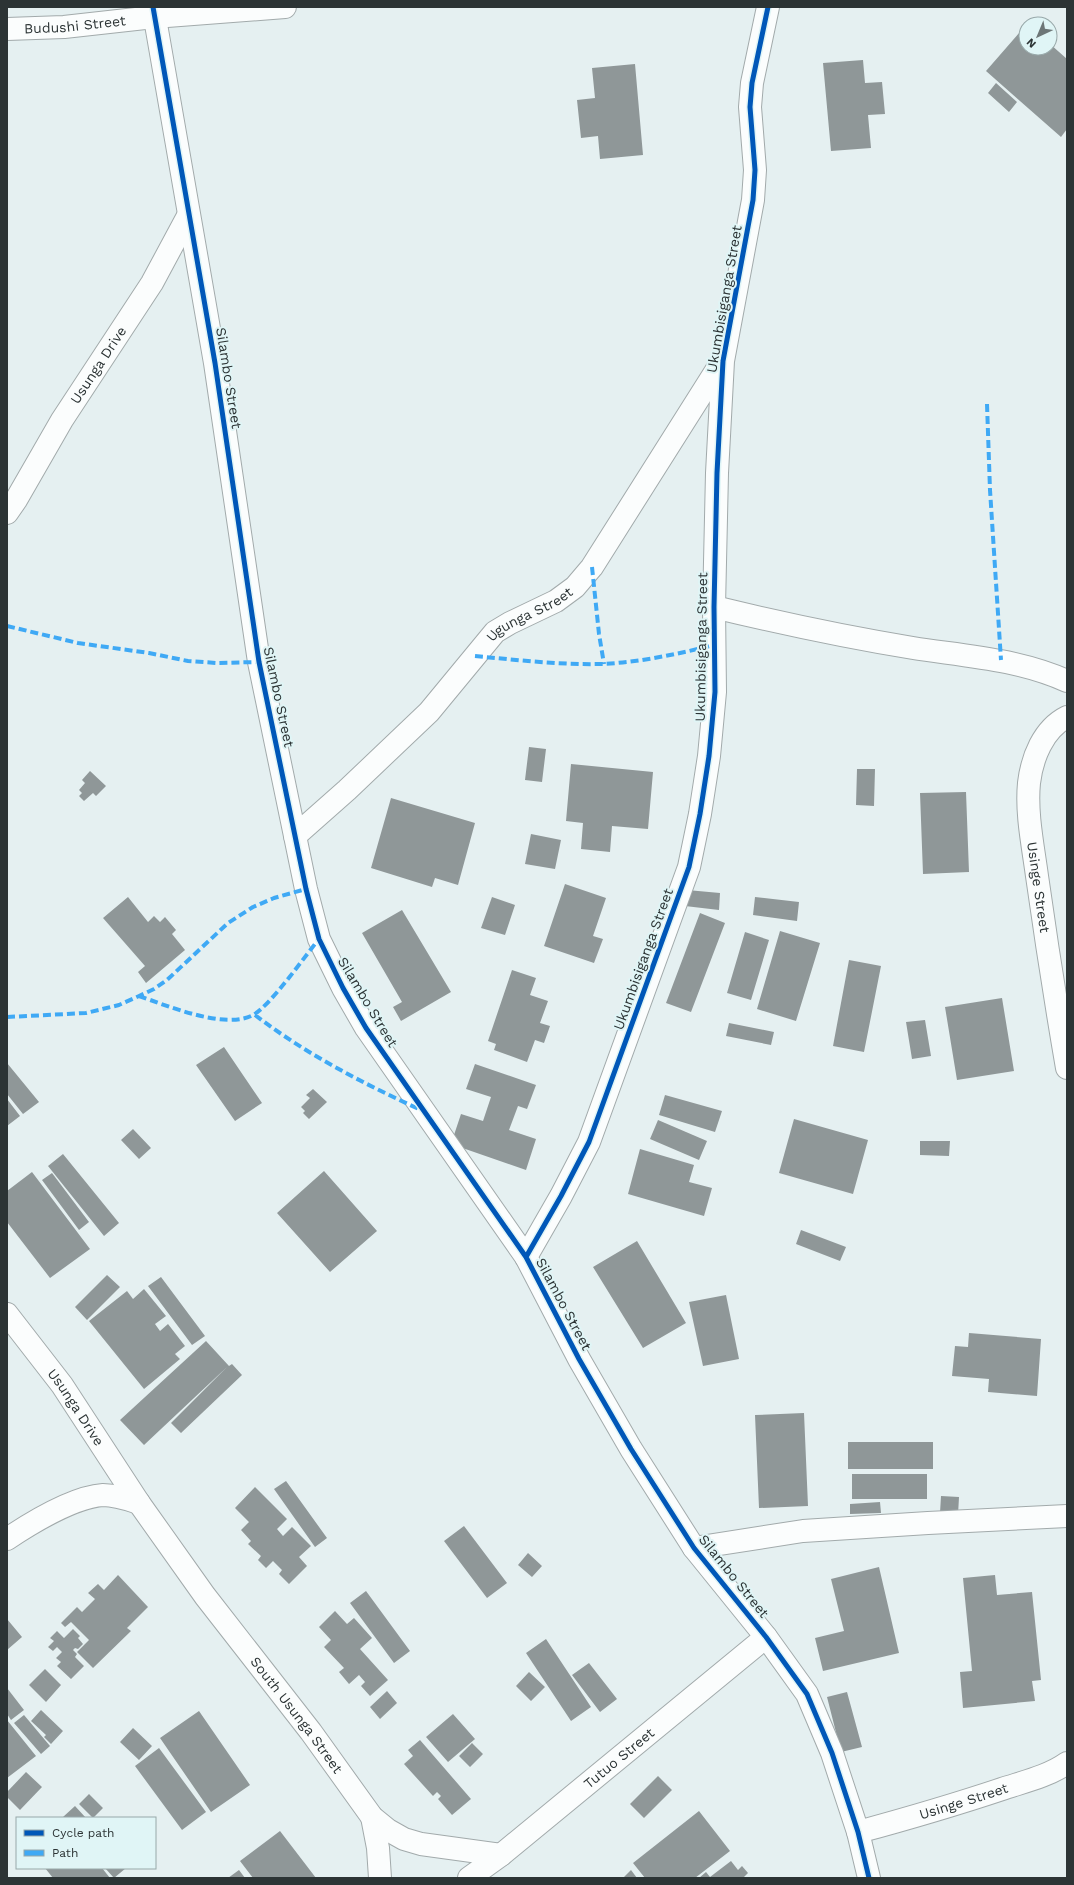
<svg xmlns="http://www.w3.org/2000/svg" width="1074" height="1885" viewBox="0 0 1074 1885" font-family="'Work Sans',sans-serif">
  <rect width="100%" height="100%" fill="#e5f0f1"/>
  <!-- building -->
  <path fill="#8f9798" d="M1026 25V48H1050V44L1067 59V129L1061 137 986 71Z
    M863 60 865 83 882 82 885 114 868 115 871 148 831 151 823 63Z
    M635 64 643 155 600 159 598 136 581 138 577 100 595 98 592 68Z
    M996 83 1017 102 1009 112 988 93Z
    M529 747 546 749 542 782 525 780Z
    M571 764 653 772 648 829 612 826 610 852 581 849 583 823 566 821Z
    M857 769H875L874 806 856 805Z
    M90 771 106 786 96 796 93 793 84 801 79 796 82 793 79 790 85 783 82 780Z
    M966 792 969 872 923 874 920 793Z
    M391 798 475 823 458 885 435 878 432 887 371 868Z
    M531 834 561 840 555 869 525 864Z
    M565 884 606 898 593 936 603 939 594 963 544 946Z
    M687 890 720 893 719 910 685 906Z
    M128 897 148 922 154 916 160 922 165 917 176 930 172 934 185 950 146 983 138 972 145 966 103 918Z
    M492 897 515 905 505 935 481 928Z
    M755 897 799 902 797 921 753 915Z
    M402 910 451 992 401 1021 393 1007 402 1002 362 933Z
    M700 913 725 923 691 1012 666 1003Z
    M780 931 820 943 796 1021 757 1009Z
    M745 932 769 940 751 1000 727 993Z
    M849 960 881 966 864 1052 833 1046Z
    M512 970 536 978 530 995 548 1001 540 1023 550 1026 544 1043 535 1040 527 1062 494 1050 496 1044 488 1041Z
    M1002 998 1014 1071 957 1080 945 1007Z
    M925 1020 931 1056 912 1059 906 1022Z
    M729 1023 774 1032 771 1045 726 1036Z
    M224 1047 262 1103 235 1121 196 1065Z
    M7 1063 39 1102 23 1114 7 1094Z
    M475 1064 536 1085 527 1109 518 1106 509 1130 536 1139 526 1170 451 1144 461 1114 483 1121 491 1097 466 1089Z
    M313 1089 327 1102 309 1119 303 1113 305 1111 301 1107 310 1098 306 1095Z
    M665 1095 722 1111 715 1132 659 1115Z
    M7 1099 20 1116 7 1126Z
    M794 1119 868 1140 853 1194 779 1173Z
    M658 1120 707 1141 699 1160 650 1139Z
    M133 1129 151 1148 139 1159 121 1140Z
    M920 1141H950L949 1156 920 1155Z
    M640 1149 694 1165 689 1182 712 1188 704 1216 628 1194Z
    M63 1154 119 1223 104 1236 48 1166Z
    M324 1171 377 1231 330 1272 277 1213Z
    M32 1172 90 1249 50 1278 7 1222V1191Z
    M52 1173 89 1222 79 1230 42 1180Z
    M801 1230 846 1247 840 1261 796 1244Z
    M637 1241 686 1323 643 1348 593 1267Z
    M107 1275 120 1287 87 1320 75 1307Z
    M161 1277 205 1336 192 1345 148 1286Z
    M144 1289 166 1316 155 1324 160 1331 168 1324 185 1346 175 1354 180 1359 144 1389 89 1321 127 1291 133 1299Z
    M726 1295 739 1359 703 1366 689 1302Z
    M969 1333 1041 1339 1037 1396 988 1392 989 1379 952 1376 955 1346 968 1347Z
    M206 1341 229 1366 232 1364 242 1375 181 1433 171 1423 227 1367 144 1445 120 1420Z
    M804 1413 808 1506 759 1508 755 1415Z
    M848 1442H933V1469H848Z
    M852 1474H927V1499H852Z
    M286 1481 327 1538 315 1547 274 1489Z
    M255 1487 287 1519 277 1529 283 1536 292 1527 311 1546 299 1557 307 1566 289 1584 279 1574 282 1570 273 1561 266 1568 258 1560 261 1556 248 1544 251 1541 241 1530 249 1522 235 1508Z
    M941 1496 959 1497 958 1515 940 1513Z
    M880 1502 881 1513 850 1514V1504Z
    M464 1526 507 1583 487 1598 444 1541Z
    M528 1553 542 1566 532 1577 518 1565Z
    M879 1567 899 1653 823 1671 815 1638 844 1631 831 1579Z
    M118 1575 148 1607 127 1628 131 1631 93 1668 77 1652 89 1640 71 1622 65 1627 61 1623 77 1607 82 1612 95 1599 88 1593 98 1584 104 1590Z
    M995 1575 997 1595 1032 1592 1041 1680 1032 1681 1035 1701 963 1708 960 1672 972 1671 963 1578Z
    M366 1591 410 1651 394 1663 350 1603Z
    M335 1611 347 1624 354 1618 372 1638 360 1649 388 1680 370 1696 361 1686 365 1682 359 1675 349 1684 339 1672 344 1668 324 1647 331 1640 319 1627Z
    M7 1619 22 1637 7 1650Z
    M73 1629 80 1636 78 1638 83 1644 78 1649 75 1648 73 1650 77 1654 75 1657 84 1666 71 1679 57 1666 61 1662 56 1658 62 1652 57 1647 53 1651 48 1647 54 1641 50 1638 57 1631 64 1638Z
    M546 1639 591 1707 571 1721 526 1653Z
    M589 1663 617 1699 600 1712 572 1675Z
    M45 1669 61 1685 46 1702 29 1685Z
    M529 1672 545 1687 531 1701 516 1686Z
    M7 1688 24 1710 11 1720 7 1714Z
    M387 1691 397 1703 380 1719 370 1707Z
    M847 1692 862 1747 841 1752 827 1697Z
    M41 1710 63 1731 51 1744 44 1737 46 1735 31 1721Z
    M199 1711 250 1785 211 1812 160 1738Z
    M453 1714 475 1739 448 1762 426 1737Z
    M24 1715 50 1746 41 1754 14 1723Z
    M7 1720 36 1756 7 1778Z
    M133 1728 152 1746 139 1760 120 1742Z
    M420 1740 471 1799 452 1815 438 1799 441 1796 437 1792 433 1796 404 1764 413 1756 408 1750Z
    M472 1743 483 1754 470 1767 459 1756Z
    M159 1748 206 1812 182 1830 135 1766Z
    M26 1772 42 1787 20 1810 7 1797V1792Z
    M658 1776 672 1790 644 1818 630 1804Z
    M89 1794 103 1808 93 1818 79 1804Z
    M75 1806 86 1818 63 1817Z
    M699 1811 730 1851 695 1878H645L633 1863Z
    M280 1831 316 1878H253L240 1861Z
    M731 1861 738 1870 742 1866 748 1873 744 1877 745 1878H699L706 1872 710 1877Z
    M45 1868H102L110 1878H53Z
    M105 1868H126L114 1878Z
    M239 1870 245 1878H228Z
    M631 1870 637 1878H623Z"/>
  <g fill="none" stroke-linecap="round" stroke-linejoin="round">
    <!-- minor casing -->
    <g stroke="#a2aaab" stroke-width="24">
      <g id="minor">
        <path d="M153 7 215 363 259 662 306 889 319 939 343 988 366 1028 526 1257 579 1359 631 1449 694 1548 766 1637 807 1694 832 1753 858 1832 869 1878"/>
        <path id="s1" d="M7 29 64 27 154 17 285 7"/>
        <path id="s2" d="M7 513 16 500 62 420 152 283 188 216"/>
        <path d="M714 607C780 623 846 637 913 648 965 656 1018 659 1067 681"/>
        <path id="s3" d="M1067 717C1043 729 1032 758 1029 783 1026 813 1033 846 1037 876 1046 940 1056 1004 1067 1068"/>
        <path id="s4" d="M295 836 347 790 429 712 495 632 510 623 556 601 575 587 592 567 721 363"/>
        <path d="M526 1257 561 1196 589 1142 689 867 700 814 709 756 715 692 714 607 717 473 723 361 753 200 755 170 750 107 752 83 768 7"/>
        <path id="s5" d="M7 1314 62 1385 139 1503 205 1596 311 1732 372 1817 388 1830 404 1839 421 1844 501 1855"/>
        <path d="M7 1539C31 1523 74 1497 103 1495 116 1495 127 1499 139 1503"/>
        <path d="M694 1548 803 1531 928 1523 1067 1516"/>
        <path d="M372 1817 378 1848 380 1878"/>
        <path id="s6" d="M858 1832C906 1819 954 1805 1002 1789 1023 1782 1049 1776 1067 1763"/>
        <path id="s7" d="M469 1878 501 1855 766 1637"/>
      </g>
    </g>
    <!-- minor -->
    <use href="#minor" stroke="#fbfdfd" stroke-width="22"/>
    <!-- quiet -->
    <path stroke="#3fa9f5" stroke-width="4" stroke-dasharray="8 4" stroke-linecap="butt" d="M987 404 990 490 1001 660
      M592 567 599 634 604 664
      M7 626 78 643 149 653 188 661 217 663 259 662
      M475 656C517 660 560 665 603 664 641 662 678 654 714 645
      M139 996C168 1006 225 1030 253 1015 270 1006 305 956 319 939
      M255 1015C306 1054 362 1083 421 1110
      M7 1017 86 1013 119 1005 139 996 154 989 167 980 228 923 253 907 274 898 306 889"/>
    <!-- cycleway casing -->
    <g stroke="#e0f5f6" stroke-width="8">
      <path id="cycleway" d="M153 7 215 363 259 662 306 889 319 939 343 988 366 1028 526 1257 579 1359 631 1449 694 1548 766 1637 807 1694 832 1753 858 1832 869 1878
        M526 1257 561 1196 589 1142 689 867 700 814 709 756 715 692 714 607 717 473 723 361 753 200 755 170 750 107 752 83 768 7"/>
    </g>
    <!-- cycleway -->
    <use href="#cycleway" stroke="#0057b8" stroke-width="5"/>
  </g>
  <g text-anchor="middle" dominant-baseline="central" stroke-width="4" stroke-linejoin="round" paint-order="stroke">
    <!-- street labels -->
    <g font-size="14" fill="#2c3435" stroke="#e0f5f6">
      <text stroke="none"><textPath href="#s1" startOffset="68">Budushi Street</textPath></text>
      <text transform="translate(724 299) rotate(-80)">Ukumbisiganga Street</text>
      <text stroke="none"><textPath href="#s2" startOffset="174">Usunga Drive</textPath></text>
      <text transform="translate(229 378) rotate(81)">Silambo Street</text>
      <text stroke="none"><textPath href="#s4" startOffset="325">Ugunga Street</textPath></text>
      <text transform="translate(701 647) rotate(-89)">Ukumbisiganga Street</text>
      <text transform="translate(279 697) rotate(78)">Silambo Street</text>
      <text stroke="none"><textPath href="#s3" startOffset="184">Usinge Street</textPath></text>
      <text transform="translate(643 959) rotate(-70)">Ukumbisiganga Street</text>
      <text transform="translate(368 1002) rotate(59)">Silambo Street</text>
      <text transform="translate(564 1304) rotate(62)">Silambo Street</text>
      <text stroke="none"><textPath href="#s5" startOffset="116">Usunga Drive</textPath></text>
      <text transform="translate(734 1576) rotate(51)">Silambo Street</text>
      <text stroke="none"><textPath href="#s5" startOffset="495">South Usunga Street</textPath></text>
      <text stroke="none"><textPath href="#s7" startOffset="192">Tutuo Street</textPath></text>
      <text stroke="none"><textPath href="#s6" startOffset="110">Usinge Street</textPath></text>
    </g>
  </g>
  <!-- border -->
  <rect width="1074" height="1885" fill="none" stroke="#2c3435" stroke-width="16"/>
  <!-- legend -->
  <rect x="16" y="1817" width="140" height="52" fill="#e0f5f6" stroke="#98a8a9"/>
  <rect x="24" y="1830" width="20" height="6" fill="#0057b8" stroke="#98a8a9"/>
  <text x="52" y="1837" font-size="12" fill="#2c3435">Cycle path</text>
  <rect x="24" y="1850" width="20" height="6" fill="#3fa9f5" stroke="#98a8a9"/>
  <text x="52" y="1857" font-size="12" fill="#2c3435">Path</text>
  <!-- north arrow -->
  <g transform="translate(1038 36) rotate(224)"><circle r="19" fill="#e0f5f6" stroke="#98a8a9"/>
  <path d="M0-3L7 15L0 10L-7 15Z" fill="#6d7677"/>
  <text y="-6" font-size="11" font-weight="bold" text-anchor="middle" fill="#2c3435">N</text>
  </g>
</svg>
